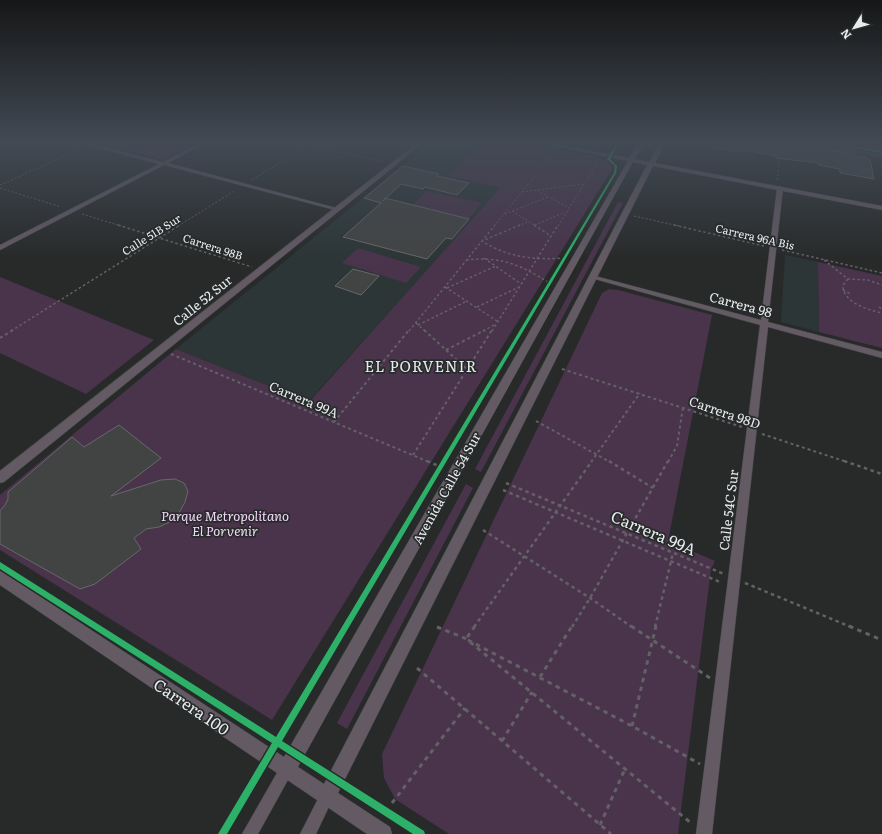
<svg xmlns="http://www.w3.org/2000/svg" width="882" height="834" viewBox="0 0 882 834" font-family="Literata,serif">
  <rect width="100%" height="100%" fill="#282a2a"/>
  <!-- built -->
  <path fill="#2c3636" d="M431 143H482L448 176 501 188 308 402 176 349Z
    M785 255 818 262 819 332 781 322Z"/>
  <!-- green -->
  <path fill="#49344c" d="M101 143H196L163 160Z
    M482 143H524L591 155 606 160 611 165 612 169 272 720 0 550V495L176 349 309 402 500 188 448 176Z
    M790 143H881L882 158Z
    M427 191 482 203 469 219 413 205Z
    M618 202 623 203 481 472 475 469Z
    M358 248 421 267 406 283 342 263Z
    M818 262 882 276V348L819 332Z
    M0 277 154 340 86 394 0 353Z
    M609 289 618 290 712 315 668 541 715 561 711 569 678 834H449L395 799 384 778 382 754 602 293Z
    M466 484 473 488 347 729 337 723Z"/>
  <!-- building -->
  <path fill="#424444" stroke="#676969" d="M715 143H790L848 153 870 159 874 179 840 173V169L818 165V163L776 158V156L744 150 743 152 715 148Z
    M403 166 439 174 437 176 469 183 457 195 425 187 423 189 401 184 383 201 385 198 469 219 452 239 446 238 427 259 343 237 381 203 364 198Z
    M353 269 379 276 361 295 335 286Z
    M119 425 161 458 111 496 161 480 175 479 184 483 188 491 185 502 179 513 172 521 159 527 146 529 134 538 141 549 95 584 80 589 0 544V511L5 505 8 499V492L72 437 84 447Z"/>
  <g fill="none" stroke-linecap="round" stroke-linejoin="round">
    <!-- minor casing -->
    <g stroke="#434545" stroke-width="1">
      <path id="minor" d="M83 143H89L163 162 200 143H205L168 163 340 209 335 210 164 165 0 250V245L159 164 83 144Z
        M780 186 783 188 768 322 882 352V358L768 327 712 834H696L760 325 591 278 590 277 593 275 595 276 761 320 777 188Z
        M287 762 292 764 294 769 258 834H242L282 764Z
        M327 789 332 791 334 796 316 834H300L322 791Z"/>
    </g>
    <!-- tertiary casing -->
    <g stroke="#434545" stroke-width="1">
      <path id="tertiary" d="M417 143H423L4 482 0 483V471Z
        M539 143H549L629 158 638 143H644L635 159 649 162 659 143H665L655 163 882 206V210L653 166 338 793 390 827 392 834H367L0 585V570L284 757 628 161ZM633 162 647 165 324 784 298 767Z"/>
    </g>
    <!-- path-far4 -->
    <path stroke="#646166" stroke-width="1" stroke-dasharray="2 2" stroke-linecap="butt" d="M297 143 384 162
      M613 146 615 143
      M252 180 311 143
      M777 180 780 158
      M0 185 81 149
      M0 188 61 207
      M537 190 569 208
      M522 192 584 184
      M512 211 536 226
      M82 214 121 226
      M505 214 548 197
      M634 216 679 226
      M535 225 565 212
      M178 226 236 190
      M494 226 555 152
      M518 226 528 222
      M558 226 599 161"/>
    <!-- path-far3 -->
    <path stroke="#646166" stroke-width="1.5" stroke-dasharray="2.5 2.5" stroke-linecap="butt" d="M118 225 252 267
      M520 225 482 241C508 258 536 260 566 258
      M534 225 551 236
      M674 225 764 246
      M782 250 882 273
      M484 258 521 284
      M466 260C502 256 521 265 551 284
      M824 260 848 279 868 280 882 285
      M848 279 843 285C842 302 868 310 882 313
      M445 287 497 321
      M447 288 496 266
      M843 290 851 294
      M477 307 519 287
      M879 307 882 309
      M416 323 425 331
      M418 325 467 301
      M11 331 180 225
      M409 331 495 225
      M483 331 494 325
      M492 331 558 225"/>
    <!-- path-far2 -->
    <path stroke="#646166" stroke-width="2" stroke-dasharray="3 3" stroke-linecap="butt" d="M424 330 467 369
      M0 338 13 330
      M446 350 485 330
      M171 354 429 462
      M562 369 742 427
      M536 421 610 462
      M334 422 409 330
      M762 434 847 462
      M413 455 492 330
      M591 462 640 393
      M668 462 677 446 683 407"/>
    <!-- path-far1 -->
    <path stroke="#646166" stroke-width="2.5" stroke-dasharray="3.5 3.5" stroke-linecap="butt" d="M427 461 441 467
      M609 461 653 488
      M844 461 882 474
      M506 483 724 574
      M503 490 720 582
      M483 530 590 598 632 627
      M745 583 851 627
      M474 627 592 461
      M572 627 590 598 668 461
      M655 627 673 553"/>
    <!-- path -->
    <path stroke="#646166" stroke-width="3" stroke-dasharray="4.5 4.5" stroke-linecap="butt" d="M475 626 466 639 632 726 700 764
      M631 626 710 678
      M849 626 882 640
      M437 627 467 639
      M470 642 691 823
      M417 668 611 834
      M540 677 572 626
      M632 726 656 626
      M502 741 532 692
      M392 803 465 708
      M600 825 625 769"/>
    <!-- minor -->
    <use href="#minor" fill="#635a64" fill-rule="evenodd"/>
    <!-- tertiary -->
    <use href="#tertiary" fill="#635a64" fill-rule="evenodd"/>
    <!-- cycleway casing -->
    <g stroke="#272b2b" stroke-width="3">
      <path id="cycleway" d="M829 143H832L882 151V153Z
        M616 145 617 146 610 159 617 166 616 173 282 741 424 831 425 834H413L278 747 227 834H218L272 743 0 569V562L276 737 614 173 615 166 607 159 615 146Z"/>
    </g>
    <!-- cycleway -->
    <use href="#cycleway" fill="#2db169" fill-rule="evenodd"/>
  </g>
  <!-- sky -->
  <linearGradient id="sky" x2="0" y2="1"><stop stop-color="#161717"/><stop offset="0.55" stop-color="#424a55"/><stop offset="1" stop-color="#424a55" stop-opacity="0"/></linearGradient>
  <rect width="882" height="259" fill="url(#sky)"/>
  <g text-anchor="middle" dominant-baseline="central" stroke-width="3.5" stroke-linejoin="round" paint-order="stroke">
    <!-- far-street labels -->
    <g font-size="11" fill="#e8ebeb" stroke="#272b2b">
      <text transform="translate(151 234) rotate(-32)">Calle 51B Sur</text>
      <text transform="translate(755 236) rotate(13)">Carrera 96A Bis</text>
      <text transform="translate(213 246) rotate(18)">Carrera 98B</text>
    </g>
    <!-- street labels -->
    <g font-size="13" fill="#e8ebeb" stroke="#272b2b">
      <text transform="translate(202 300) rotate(-39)">Calle 52 Sur</text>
      <text transform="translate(741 304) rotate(15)">Carrera 98</text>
      <text transform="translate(304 399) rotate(23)">Carrera 99A</text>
      <text transform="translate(725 412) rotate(19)">Carrera 98D</text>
      <text transform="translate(446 488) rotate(-61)">Avenida Calle 54 Sur</text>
      <text transform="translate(728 510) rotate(-83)">Calle 54C Sur</text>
    </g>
    <!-- park labels -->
    <g font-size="13" font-style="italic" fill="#f7d6fb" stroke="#272b2b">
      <text x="225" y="515">Parque Metropolitano<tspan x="225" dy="15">El Porvenir</tspan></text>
    </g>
    <!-- quarter labels -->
    <g font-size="15" letter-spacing="1" fill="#e8ebeb" stroke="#272b2b">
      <text x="421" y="365">EL PORVENIR</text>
    </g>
    <!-- near-street labels -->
    <g font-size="16" fill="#e8ebeb" stroke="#272b2b">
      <text transform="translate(654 532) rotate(23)">Carrera 99A</text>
      <text transform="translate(192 706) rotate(34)">Carrera 100</text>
    </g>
  </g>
  <!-- north arrow -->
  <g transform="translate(854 28) rotate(233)" stroke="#272b2b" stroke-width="3" paint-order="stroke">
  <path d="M0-3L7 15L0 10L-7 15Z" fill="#e8ebeb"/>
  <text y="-6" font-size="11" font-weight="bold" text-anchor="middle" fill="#e8ebeb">N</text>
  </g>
</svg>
